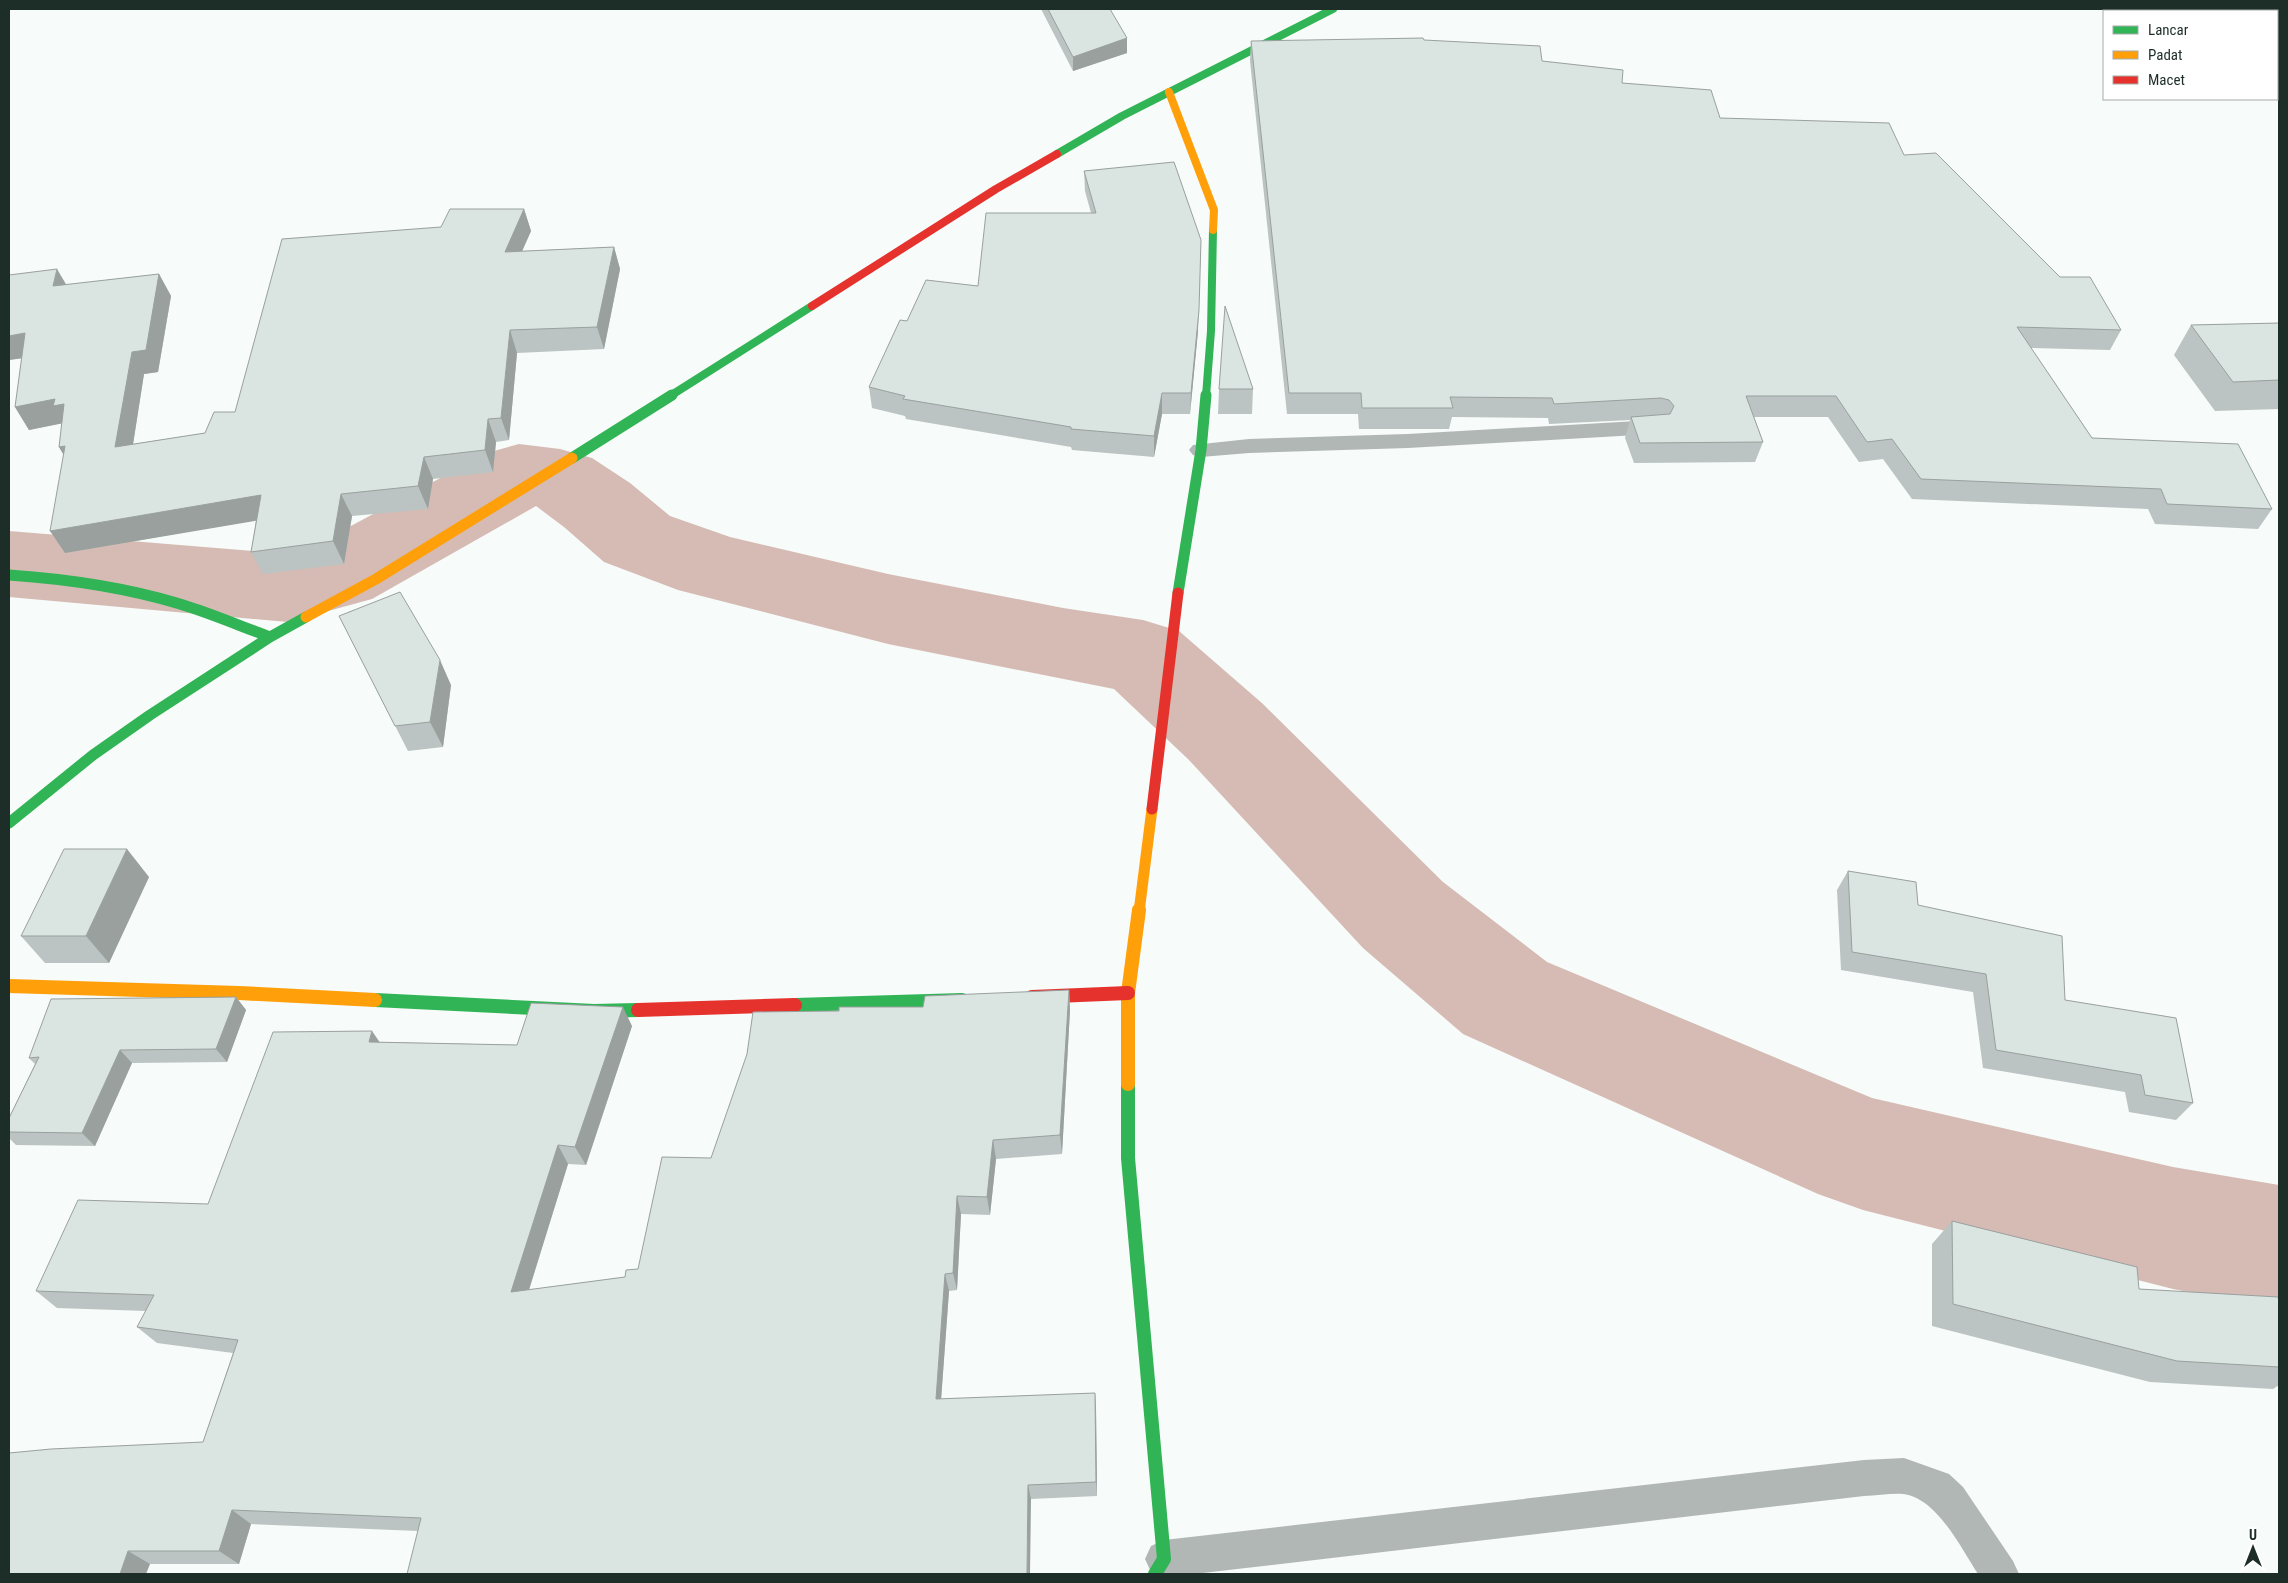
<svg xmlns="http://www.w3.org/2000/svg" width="2288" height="1583" viewBox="0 0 2288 1583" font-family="'Roboto Condensed',sans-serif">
  <rect width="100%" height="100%" fill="#f7fbf9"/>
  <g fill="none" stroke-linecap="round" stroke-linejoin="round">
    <!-- river -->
    <path fill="#d5bbb4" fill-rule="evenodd" d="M519 444 560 449 592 458 630 483 670 516 730 537 888 574 1063 608 1143 620 1179 631 1263 704 1443 882 1547 962 1872 1098 2173 1167 2279 1185V1309L2173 1289 1863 1210 1818 1194 1463 1034 1363 948 1189 760 1114 689 888 644 678 590 604 562 564 527 536 506 372 599 288 622 9 597V531L288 554 308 549 487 453Z"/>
    <!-- street -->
    <path fill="#b1b7b5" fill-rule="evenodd" d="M1655 420 1663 422 1666 427 1663 432 1655 434 1408 448 1249 453 1201 457 1193 455 1189 450 1193 445 1249 439 1408 434Z
      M1904 1458 1949 1474 1963 1487 2013 1561 2019 1574H1978C1961 1548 1937 1498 1903 1494 1891 1493 1877 1496 1864 1496L1194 1574H1155L1151 1572 1145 1559 1151 1546 1164 1540 1864 1460Z"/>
    <!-- fast-far2 -->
    <path stroke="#30b455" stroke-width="8" d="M1057 154 1122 116 1333 9
      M670 396 812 306
      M1206 396 1211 331 1213 230"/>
    <!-- fast-far1 -->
    <path stroke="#30b455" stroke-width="11" d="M572 458 672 395
      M9 575C67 579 124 587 180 604 210 613 240 626 270 637
      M1178 593 1201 450 1206 395
      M9 823 93 755 150 715 270 637 306 617"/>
    <!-- fast -->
    <path stroke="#30b455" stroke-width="14" d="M375 1000 594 1011 638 1010
      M795 1005 962 1000
      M1128 1084V1158L1164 1559 1155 1574"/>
    <!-- slow-far2 -->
    <path stroke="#ff9f0a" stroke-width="8" d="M1169 92 1214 210 1213 230"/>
    <!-- slow-far1 -->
    <path stroke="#ff9f0a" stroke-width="11" d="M306 617 376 579 572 458
      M1139 912 1152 809"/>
    <!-- slow -->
    <path stroke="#ff9f0a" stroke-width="14" d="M9 986 239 993 375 1000
      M1128 1084V993L1139 910"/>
    <!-- jam-far2 -->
    <path stroke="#e5322d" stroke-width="8" d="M812 306 996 189 1057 154"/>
    <!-- jam-far1 -->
    <path stroke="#e5322d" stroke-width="11" d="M1152 809 1178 593"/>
    <!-- jam -->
    <path stroke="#e5322d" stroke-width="14" d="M1032 997 1128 993
      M638 1010 795 1005"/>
  </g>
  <!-- wall -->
  <path fill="#bbc4c2" d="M1041 9H1110L1127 53 1073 71Z
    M1424 40 1542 61 1622 83 1720 118 1904 155 2060 277 2121 330 2110 350 2031 348 2092 438 2272 509 2258 529 2155 524 2148 509 1912 499 1883 459 1859 462 1828 417H1754L1763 442 1755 462 1634 463 1625 438 1630 420 1549 424 1548 418 1452 417 1449 429H1359L1358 414H1287L1250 61 1251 41Z
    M1084 171 1198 331 1190 414H1162L1154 457 1072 450 1071 447 906 419 905 416 872 408 869 387 907 321 978 286 1091 213 1085 191Z
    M524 209 531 231 522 251 614 247 620 269 604 349 517 353 509 440 496 442 493 472 433 479 428 509 352 516 344 564 263 574 251 552 256 520 65 553 63 454 59 447 62 423 29 430 15 407 22 358 9 360V275L66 285 159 274 171 296 158 372 144 374 133 444 205 433 235 412 441 227Z
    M2279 323V409L2215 411 2174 355 2191 325Z
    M1219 389H1253L1252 414H1218Z
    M339 616 451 685 443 747 408 751Z
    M1848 871 1918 905 2065 1000 2193 1103 2176 1120 2129 1112 2125 1092 1983 1068 1973 992 1841 970 1837 890Z
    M149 877 109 963H45L21 936Z
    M1069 990 1070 1010 1062 1154 996 1159 990 1215 961 1214 957 1290 949 1291 941 1399 1095 1393 1096 1408 1097 1496 1031 1499 418 1531 251 1524 239 1564H150L9 1574 203 1442 233 1353 157 1343 137 1327 146 1311 57 1308 36 1291 208 1204 380 1042 517 1045 632 1026 586 1165 568 1164 529 1290 625 1277 638 1269 711 1158 839 1011 923 1007Z
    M236 997 246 1010 227 1062 132 1063 95 1146 16 1145 9 1138V1118L35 1064 29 1058Z
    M1952 1221 2139 1289 2279 1301V1385L2273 1389 2150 1382 1932 1326V1244Z"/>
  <!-- shaded-wall -->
  <path fill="#99a09e" d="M1127 38V53L1073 71V57Z
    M524 209 531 231 512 274 505 252Z
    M1201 240 1198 331 1190 414 1191 393Z
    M614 247 620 269 604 349 597 327Z
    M57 269 70 291 53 286Z
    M159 274 171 296 158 372 144 374 129 470 115 447 132 352Z
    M510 330 517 353 509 440 501 418Z
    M25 333 39 356 9 360V336Z
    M1162 393V414L1154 457V436Z
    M55 399 64 404V423L29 430 15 407Z
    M488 419 496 442 493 472 485 450Z
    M65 446 73 470 59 447Z
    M424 457 433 479 428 509 418 486Z
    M341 494 352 516 344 564 333 541Z
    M261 495 272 518 65 553 50 531Z
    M440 660 451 685 443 747 430 722Z
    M127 849 149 877 109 963 86 936Z
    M1069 990 1070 1010 1062 1154 1060 1135Z
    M236 997 246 1010 227 1062 216 1049Z
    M623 1007 632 1026 586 1165 575 1147Z
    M372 1031 385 1050 369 1042Z
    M120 1050 132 1063 95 1146 82 1133Z
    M993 1140 996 1159 990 1215 987 1197Z
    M558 1145 568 1164 523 1309 511 1292Z
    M957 1196 961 1214 957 1290 953 1273Z
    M945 1274 949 1291 940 1414 936 1399Z
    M1095 1393 1096 1408 1097 1496 1096 1482Z
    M1028 1485 1031 1499 1030 1574H1027Z
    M232 1510 251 1524 239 1564 219 1551Z
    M128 1551 150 1564 146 1574H120Z"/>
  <!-- building -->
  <path fill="#dae4e1" stroke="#99a09e" d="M1048 9H1110L1127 38 1073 57Z
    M1423 38 1424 40 1540 46 1542 61 1623 70 1622 83 1711 90 1720 118 1889 123 1904 155 1936 153 2060 277H2090L2121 330 2017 327 2092 438 2238 444 2272 509 2167 504 2161 489 1921 479 1892 439 1867 442 1836 396H1746L1763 442 1640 443 1631 417 1670 414 1674 406 1669 400 1661 398 1554 404 1552 398 1450 397 1453 408H1362L1361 393H1289L1251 41Z
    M1174 162 1201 240 1199 310 1191 393H1162L1154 436 1071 429V427L903 399 905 396 869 387 900 320 907 321 926 280 978 286 986 213H1096L1084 171Z
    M450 209H524L505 252 614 247 597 327 510 330 501 418 488 419 485 450 424 457 418 486 341 494 333 541 251 552 261 495 50 531 65 446 59 447 64 404 53 406 55 399 15 407 25 333 9 336V275L57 269 53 286 159 274 146 350 132 352 115 447 205 433 214 412H235L282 239 441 227Z
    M1225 306 1253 389H1219Z
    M2279 323V380L2233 382 2191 325Z
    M400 592 440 660 430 722 395 726 339 616Z
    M64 849H127L86 936H21Z
    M1848 871 1916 882 1918 905 2062 936 2065 1000 2176 1018 2193 1103 2145 1095 2141 1075 1996 1050 1986 974 1852 952Z
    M1069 990 1060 1135 993 1140 987 1197 957 1196 953 1273 945 1274 936 1399 1095 1393 1096 1482 1028 1485 1027 1574H407L421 1518 232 1510 219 1551H128L120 1574H9V1453L51 1449 203 1442 238 1340 137 1327 154 1295 36 1291 78 1200 208 1204 273 1032 372 1031 369 1042 517 1045 531 1003 623 1007 575 1147 558 1145 511 1292 625 1277 626 1270 638 1269 662 1157 711 1158 747 1054 753 1012 839 1011V1007H923L925 996Z
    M236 997 216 1049 120 1050 82 1133 9 1132V1118L39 1057 29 1058 51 999Z
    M1952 1221 2137 1267 2139 1289 2278 1297 2279 1301V1367L2177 1361 1953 1304Z"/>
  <!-- border -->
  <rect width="2288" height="1583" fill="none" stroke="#1d2d28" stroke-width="20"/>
  <!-- legend -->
  <rect x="2103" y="10" width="175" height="90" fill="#ffffff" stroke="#a5aba9"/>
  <rect x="2113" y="26" width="25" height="8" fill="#30b455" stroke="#a5aba9"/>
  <text x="2148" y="35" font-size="15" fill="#1d2d28">Lancar</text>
  <rect x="2113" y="51" width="25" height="8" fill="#ff9f0a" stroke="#a5aba9"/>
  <text x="2148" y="60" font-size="15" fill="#1d2d28">Padat</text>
  <rect x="2113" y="76" width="25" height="8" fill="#e5322d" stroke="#a5aba9"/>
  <text x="2148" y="85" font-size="15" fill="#1d2d28">Macet</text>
  <!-- north arrow -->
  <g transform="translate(2253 1548)" stroke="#ffffff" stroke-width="4" paint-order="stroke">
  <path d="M0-4L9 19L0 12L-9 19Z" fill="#1d2d28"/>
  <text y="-8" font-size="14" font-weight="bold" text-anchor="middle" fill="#1d2d28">U</text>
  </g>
</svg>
